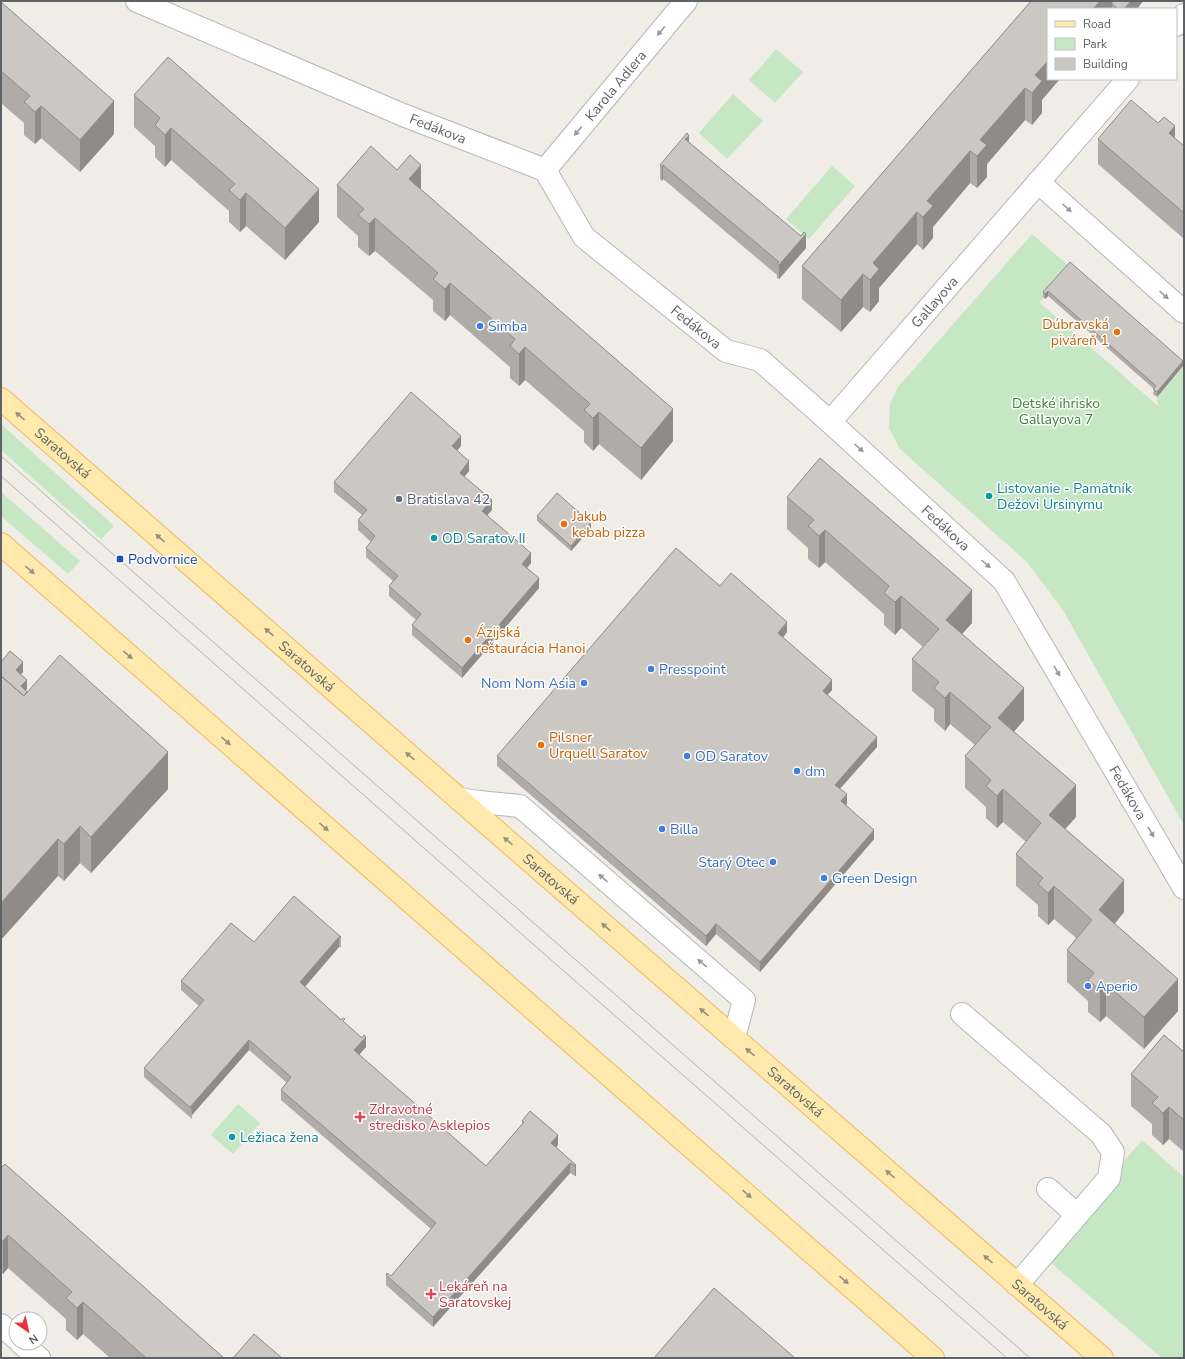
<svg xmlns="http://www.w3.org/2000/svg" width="1185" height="1359" viewBox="0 0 1185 1359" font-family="'Nunito Sans',sans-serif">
  <rect width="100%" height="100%" fill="#f0ece6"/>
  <!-- green -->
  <path fill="#c6e7c3" d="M776 49 803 72 775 103 749 80Z
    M733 94 763 121 727 159 699 133Z
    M832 166 855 186 809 239 786 219Z
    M1032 234 1070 267 1043 297 1040 303 1158 406 1157 397 1184 366V825L1063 610 1027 562 900 449 889 428 890 404 898 387Z
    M1 424 114 526 101 539 1 450Z
    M1 492 80 561 68 574 1 516Z
    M238 1104 260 1123 233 1154 211 1135Z
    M1142 1140 1184 1177V1358H1162L1043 1256Z"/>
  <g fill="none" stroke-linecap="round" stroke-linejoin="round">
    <!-- minor casing -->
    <g stroke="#b3b7ba" stroke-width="24">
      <g id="minor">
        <path id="s1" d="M137 1 403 115 545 170 584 237 726 351 760 360 830 422 1004 581 1184 888"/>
        <path d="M1176 25 1184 15"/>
        <path id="s2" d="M545 170 686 1"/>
        <path d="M1038 182 1184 312"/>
        <path id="s3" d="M830 422 1128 79"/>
        <path d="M459 799 479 802 520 806 744 1000 734 1038"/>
        <path d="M962 1014 1101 1134 1113 1152 1109 1178 1017 1285"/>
        <path d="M1048 1189 1077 1215"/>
        <path d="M1 1325 16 1338"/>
        <path d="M21 1343 39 1358"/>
      </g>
    </g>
    <!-- major casing -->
    <g stroke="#f1b95d" stroke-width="24">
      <g id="major">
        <path id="s4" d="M1 399 459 799 1102 1358"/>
        <path d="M1 544C311 816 623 1086 933 1358"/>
      </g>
    </g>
    <!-- minor -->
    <use href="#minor" stroke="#fff" stroke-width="22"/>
    <!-- major -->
    <use href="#major" stroke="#ffe9ac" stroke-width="22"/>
    <!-- tram -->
    <path stroke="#b4b5b6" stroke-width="1" d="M1 456 1030 1358
      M1 476 550 959 1007 1358"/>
  </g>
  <!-- wall -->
  <path fill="#afaba8" d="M1031 1H1143L1137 9H1048L1042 100V113L1032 125 1025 120 987 164V177L977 188 970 183 933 227V238L923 250 917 244 879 288V301L870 312 863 307 841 332 802 299V266Z
    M1 2 114 134 80 172 41 138 35 144 24 135V123L1 103Z
    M134 95 319 222 285 260 246 226 240 232 229 222V211L171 160 165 167 155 157V146L134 127Z
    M1175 138 1184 146V239L1098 164V139Z
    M689 142 806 248 779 279 777 278V275L663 179 662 181 660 179V165Z
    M397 170 421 190 673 441 641 480 599 444 593 451 584 442V431L525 380 519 386 510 378V367L450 315 445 321 433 311V300L375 251 369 256 358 247V236L337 217V185Z
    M1070 262 1183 366 1157 397 1153 394 1154 389 1048 296 1045 299 1043 297V292Z
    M461 446 457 451 469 471 464 477 492 510 487 515 531 563 527 568 539 588 462 678 412 635V625L416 620 389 596V586L393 581 366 557V548L371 542 358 530V520L362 515 334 492V482Z
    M787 497 972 623 962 634 1024 720 1014 731 1076 817 1065 829 1124 912 1114 924 1178 1011 1144 1049 1106 1016 1100 1022 1088 1012V1001L1067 982V950L1076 938 1054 919 1048 925 1038 916V905L1016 886V854L1026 842 1003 822 997 828 986 818V807L965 788V756L975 745 950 724 945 731 934 721V709L912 691V659L923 647 901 628 895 635 884 625V614L825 562 819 568 808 559V548L787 529Z
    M537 516 591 528 571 551 537 521Z
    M720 586 787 632 783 638 832 690 827 695 877 747 840 789 847 804 846 805 874 839 760 972 716 934 706 946 497 766V756Z
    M1 662 23 672 21 674 27 689 26 691 168 789 91 873 80 863 64 881 58 876Z
    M341 937V947H339L305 987 345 1023 366 1047 359 1055 486 1166 522 1124V1121L558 1145 556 1147 576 1165V1175L575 1176 570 1173 433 1327 386 1285V1275L391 1276 431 1229 281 1100V1090L287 1083 249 1050 192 1115V1119L144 1077V1068L199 1006 181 990V981L254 942Z
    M1184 1052V1152L1169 1139 1163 1145 1152 1135V1124L1131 1106V1074Z
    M1 1168 224 1358H110L83 1334 77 1340 66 1330V1319L8 1268 3 1274 1 1272Z"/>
  <!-- shaded-wall -->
  <path fill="#8e8b88" d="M1100 1H1112V9H1093Z
    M1131 1H1143L1137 9H1124Z
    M1048 61V79H1060L1042 100V113L1032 125V93L1035 75Z
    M1025 88V120L987 164V177L977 188V156L980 140Z
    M114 101V134L80 172V140Z
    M41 106V138L35 144V112Z
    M1175 126V152L1169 133Z
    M171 128V160L165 167V135Z
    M689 136V150L685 139Z
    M970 151V183L933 227V238L923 250V217L927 201Z
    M421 165V197L409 179Z
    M663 165V179L662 181V167Z
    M319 189V222L285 260V228Z
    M246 193V226L240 232V200Z
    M917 212V244L879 288V301L870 312V280L873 263Z
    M375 218V251L369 256V224Z
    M806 234V248L779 279V265Z
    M863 274V307L841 332V300Z
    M450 283V315L445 321V289Z
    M1048 291V296L1045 299V294Z
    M525 347V380L519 386V354Z
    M1183 361V366L1157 397V392Z
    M673 409V441L641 480V448Z
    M599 412V444L593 451V418Z
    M461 436V446L452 456V446Z
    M469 461V471L460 482V473Z
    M492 500V510L482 521V511Z
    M591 523V528L571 551V546Z
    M825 530V562L819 568V536Z
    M531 553V563L522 574V564Z
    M539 578V588L462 678V668Z
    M972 590V623L946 652V620Z
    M901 596V628L895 635V602Z
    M787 622V632L778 643V633Z
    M23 662V672L16 680V670Z
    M27 680V689L21 696V686Z
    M832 680V690L823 700V691Z
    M1024 688V720L998 750V718Z
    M950 692V724L945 731V698Z
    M877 737V747L835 794V785Z
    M168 752V789L91 873V837Z
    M1076 785V817L1049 847V815Z
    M1003 789V822L997 828V796Z
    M847 794V804L841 811V801Z
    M80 826V863L64 881V844Z
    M874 830V839L760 972V962Z
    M58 839V876L1 940V903Z
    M1124 880V912L1099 943V910Z
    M1054 886V919L1048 925V893Z
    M716 924V934L706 946V936Z
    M339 937V947L300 992V982Z
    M1178 979V1011L1144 1049V1017Z
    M1106 984V1016L1100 1022V990Z
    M366 1037V1047L354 1060V1050Z
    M249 1040V1050L192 1115 191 1106Z
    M1169 1107V1139L1163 1145V1113Z
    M558 1135V1145L551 1153V1143Z
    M570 1163V1173L433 1327V1317Z
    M576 1165V1175L575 1176V1166Z
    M8 1235V1268L3 1274V1241Z
    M83 1302V1334L77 1340V1308Z"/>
  <!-- building -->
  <path fill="#cbc7c3" stroke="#8e8b88" d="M1031 1H1100L1093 9H1048V61L1035 75 1042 81 1032 93 1025 88 980 140 987 145 977 156 970 151 927 201 933 206 923 217 917 212 873 263 879 269 870 280 863 274 841 300 802 266Z
    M1112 1H1131L1124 9H1118L1112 4Z
    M1 2 114 101 80 140 41 106 35 112 24 102 30 96 1 71Z
    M168 57 319 189 285 228 246 193 240 200 229 190 235 184 171 128 165 135 155 125 160 118 134 95Z
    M1131 100 1158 123 1164 117 1175 126 1169 133 1184 146V213L1098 139Z
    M687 133 689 136 685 139 801 236 804 232 806 234 779 265 777 263 779 262 663 165 662 167 660 165Z
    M371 146 397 170 410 155 421 165 409 179 673 409 641 448 599 412 593 418 584 410 590 404 525 347 519 354 510 346 515 339 450 283 445 289 433 279 438 273 375 218 369 224 358 215 364 209 337 185Z
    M1070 262 1183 361 1157 392 1153 389 1156 386 1048 291 1045 294 1043 292Z
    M411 392 461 436 452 446 469 461 460 473 492 500 482 511 531 553 522 564 539 578 462 668 412 625 421 614 389 586 398 576 366 548 375 536 358 520 367 510 334 482Z
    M820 458 972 590 946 620 1024 688 998 718 1076 785 1049 815 1124 880 1099 910 1178 979 1144 1017 1106 984 1100 990 1088 980 1094 973 1067 950 1092 920 1054 886 1048 893 1038 884 1043 878 1016 854 1041 823 1003 789 997 796 986 786 991 780 965 756 991 727 950 692 945 698 934 688 939 682 912 659 939 629 901 596 895 602 884 593 889 586 825 530 819 536 808 526 814 520 787 497Z
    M557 493 591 523 571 546 537 516Z
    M676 548 720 586 731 573 787 622 778 633 832 680 823 691 877 737 835 785 847 794 841 801 874 830 760 962 716 924 706 936 497 756Z
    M10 651 23 662 16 670 27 680 21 686 27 692 24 696 1 676V662Z
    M60 655 168 752 91 837 80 826 64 844 58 839 1 903V676L24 696Z
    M294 896 341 937H339L300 982 341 1020 343 1018 345 1019 343 1021 362 1038 364 1035 366 1037 354 1050 486 1166 524 1122 522 1121 530 1111 558 1135 551 1143 576 1165 575 1166 570 1163 433 1317 386 1275 387 1273 391 1276 436 1223 281 1090 291 1077 249 1040 191 1106 192 1109 144 1068 204 1000 181 981 231 923 254 942Z
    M1164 1035 1184 1052V1120L1169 1107 1163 1113 1152 1103 1158 1097 1131 1074Z
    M5 1164 224 1358H146L83 1302 77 1308 66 1298 72 1292 8 1235 3 1241 1 1240V1168Z
    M714 1288 795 1358H654Z
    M254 1334 282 1358H233Z"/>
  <!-- one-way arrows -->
  <defs><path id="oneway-solid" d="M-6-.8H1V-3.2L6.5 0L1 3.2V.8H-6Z"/></defs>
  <g fill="#96999c">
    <use href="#oneway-solid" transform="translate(661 31) rotate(130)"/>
    <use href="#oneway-solid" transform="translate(578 131) rotate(130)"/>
    <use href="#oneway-solid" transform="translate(1067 208) rotate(42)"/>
    <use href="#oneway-solid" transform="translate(1164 295) rotate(42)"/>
    <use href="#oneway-solid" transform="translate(859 448) rotate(42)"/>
    <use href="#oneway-solid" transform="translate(986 564) rotate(42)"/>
    <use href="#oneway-solid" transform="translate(1057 671) rotate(60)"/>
    <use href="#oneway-solid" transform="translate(1151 832) rotate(60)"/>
    <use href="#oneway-solid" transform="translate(603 878) rotate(-139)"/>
    <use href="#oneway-solid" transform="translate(702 963) rotate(-139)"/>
  </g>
  <g fill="#96917e">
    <use href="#oneway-solid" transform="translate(20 416) rotate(-139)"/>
    <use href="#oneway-solid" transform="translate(160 538) rotate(-139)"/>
    <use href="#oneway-solid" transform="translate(30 570) rotate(41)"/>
    <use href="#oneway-solid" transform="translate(269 632) rotate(-139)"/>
    <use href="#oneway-solid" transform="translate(128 655) rotate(41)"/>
    <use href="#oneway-solid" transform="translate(226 741) rotate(41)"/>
    <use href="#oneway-solid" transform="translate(410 756) rotate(-139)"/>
    <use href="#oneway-solid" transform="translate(324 827) rotate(41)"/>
    <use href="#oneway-solid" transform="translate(508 841) rotate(-139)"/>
    <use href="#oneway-solid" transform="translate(606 927) rotate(-139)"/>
    <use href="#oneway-solid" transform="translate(704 1012) rotate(-139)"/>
    <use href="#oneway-solid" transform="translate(750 1052) rotate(-139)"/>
    <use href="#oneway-solid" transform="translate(890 1174) rotate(-139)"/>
    <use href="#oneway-solid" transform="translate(747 1194) rotate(41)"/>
    <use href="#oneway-solid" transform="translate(988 1259) rotate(-139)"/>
    <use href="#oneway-solid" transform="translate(844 1280) rotate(41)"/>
  </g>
  <!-- markers -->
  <g fill="#3f7fe0" stroke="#fff" stroke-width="1.5">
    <circle cx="480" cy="326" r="4"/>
    <circle cx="651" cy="669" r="4"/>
    <circle cx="584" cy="683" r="4"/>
    <circle cx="687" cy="756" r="4"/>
    <circle cx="797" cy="771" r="4"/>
    <circle cx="662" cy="829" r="4"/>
    <circle cx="773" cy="862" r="4"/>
    <circle cx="824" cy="878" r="4"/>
    <circle cx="1088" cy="986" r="4"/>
  </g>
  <g fill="#e8710a" stroke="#fff" stroke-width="1.5">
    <circle cx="1117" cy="332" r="4"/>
    <circle cx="564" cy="524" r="4"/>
    <circle cx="468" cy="640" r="4"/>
    <circle cx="541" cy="745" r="4"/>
  </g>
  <g fill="#0f9aa8" stroke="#fff" stroke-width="1.5">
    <circle cx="989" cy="496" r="4"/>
    <circle cx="434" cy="538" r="4"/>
    <circle cx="232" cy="1137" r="4"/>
  </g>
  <circle fill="#5c6f8a" stroke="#fff" stroke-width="1.5" cx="399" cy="499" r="4"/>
  <rect fill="#1a4fb4" stroke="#fff" stroke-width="1.5" x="116" y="555" width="8" height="8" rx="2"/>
  <g fill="#e0444e" stroke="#fff" stroke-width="1.5">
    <path d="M358 1111h4v4h4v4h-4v4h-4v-4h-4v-4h4z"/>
    <path d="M429 1288h4v4h4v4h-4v4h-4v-4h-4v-4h4z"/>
  </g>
  <g text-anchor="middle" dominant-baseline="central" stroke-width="3" stroke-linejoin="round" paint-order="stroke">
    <!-- street labels -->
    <g font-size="14" fill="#5d6266" stroke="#fff">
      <text stroke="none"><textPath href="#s2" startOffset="110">Karola Adlera</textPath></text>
      <text stroke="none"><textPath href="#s1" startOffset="327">Fedákova</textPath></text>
      <text stroke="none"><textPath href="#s3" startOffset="159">Gallayova</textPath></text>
      <text stroke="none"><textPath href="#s1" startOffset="663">Fedákova</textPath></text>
      <text stroke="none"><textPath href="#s4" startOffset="82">Saratovská</textPath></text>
      <text stroke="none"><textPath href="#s1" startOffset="987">Fedákova</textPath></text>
      <text stroke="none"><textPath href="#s4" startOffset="406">Saratovská</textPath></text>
      <text stroke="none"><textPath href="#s1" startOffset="1311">Fedákova</textPath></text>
      <text stroke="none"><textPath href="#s4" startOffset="730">Saratovská</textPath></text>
      <text stroke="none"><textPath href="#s4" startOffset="1054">Saratovská</textPath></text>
      <text stroke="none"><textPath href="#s4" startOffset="1378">Saratovská</textPath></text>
    </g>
    <!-- food labels -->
    <g font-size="14" fill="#c56008" stroke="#fff" text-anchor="start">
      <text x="1109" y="324" text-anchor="end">Dúbravská<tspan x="1109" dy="16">piváreň 1</tspan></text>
      <text x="572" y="516">Jakub<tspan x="572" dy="16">kebab pizza</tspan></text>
      <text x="476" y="632">Ázijská<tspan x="476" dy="16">reštaurácia Hanoi</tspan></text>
      <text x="549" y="737">Pilsner<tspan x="549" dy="16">Urquell Saratov</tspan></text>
    </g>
    <!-- shop labels -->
    <g font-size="14" fill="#366cbe" stroke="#fff" text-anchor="start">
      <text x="488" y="326">Simba</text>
      <text x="659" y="669">Presspoint</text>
      <text x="576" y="683" text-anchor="end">Nom Nom Asia</text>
      <text x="695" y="756">OD Saratov</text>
      <text x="805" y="771">dm</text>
      <text x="670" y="829">Billa</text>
      <text x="765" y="862" text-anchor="end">Starý Otec</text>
      <text x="832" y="878">Green Design</text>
      <text x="1096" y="986">Aperio</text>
    </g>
    <!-- park labels -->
    <g font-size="14" fill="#3a8535" stroke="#fff">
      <text x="1056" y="403">Detské ihrisko<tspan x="1056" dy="16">Gallayova 7</tspan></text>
    </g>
    <!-- culture labels -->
    <g font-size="14" fill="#0d838f" stroke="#fff" text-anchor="start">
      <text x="997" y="488">Listovanie - Pamätník<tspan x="997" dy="16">Dežovi Ursinymu</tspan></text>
      <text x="442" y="538">OD Saratov II</text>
      <text x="240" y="1137">Ležiaca žena</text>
    </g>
    <!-- service labels -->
    <g font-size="14" fill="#4e5e75" stroke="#fff" text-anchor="start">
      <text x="407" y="499">Bratislava 42</text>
    </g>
    <!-- transit labels -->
    <g font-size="14" fill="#164399" stroke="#fff" text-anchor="start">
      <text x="128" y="559">Podvornice</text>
    </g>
    <!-- health labels -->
    <g font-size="14" fill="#be3a42" stroke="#fff" text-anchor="start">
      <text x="369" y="1109">Zdravotné<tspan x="369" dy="16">stredisko Asklepios</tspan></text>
      <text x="439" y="1286">Lekáreň na<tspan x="439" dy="16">Saratovskej</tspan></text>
    </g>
  </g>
  <!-- border -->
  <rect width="1185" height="1359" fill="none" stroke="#5d6266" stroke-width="4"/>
  <!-- legend -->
  <rect x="1047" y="8" width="130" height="72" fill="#ffffff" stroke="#bec0c2"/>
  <rect x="1055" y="21" width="20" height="6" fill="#ffe9ac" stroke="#bec0c2"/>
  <text x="1083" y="28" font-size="12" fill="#5d6266">Road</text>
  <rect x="1055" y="38" width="20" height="12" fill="#c6e7c3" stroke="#bec0c2"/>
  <text x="1083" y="48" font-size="12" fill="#5d6266">Park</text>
  <rect x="1055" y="58" width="20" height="12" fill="#cbc7c3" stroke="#bec0c2"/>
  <text x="1083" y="68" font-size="12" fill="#5d6266">Building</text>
  <!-- north arrow -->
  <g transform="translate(28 1331) rotate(146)"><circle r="19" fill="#ffffff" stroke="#bec0c2"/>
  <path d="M0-3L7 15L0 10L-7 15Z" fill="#e93237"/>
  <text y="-6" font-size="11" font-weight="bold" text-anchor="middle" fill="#5d6266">N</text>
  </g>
</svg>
